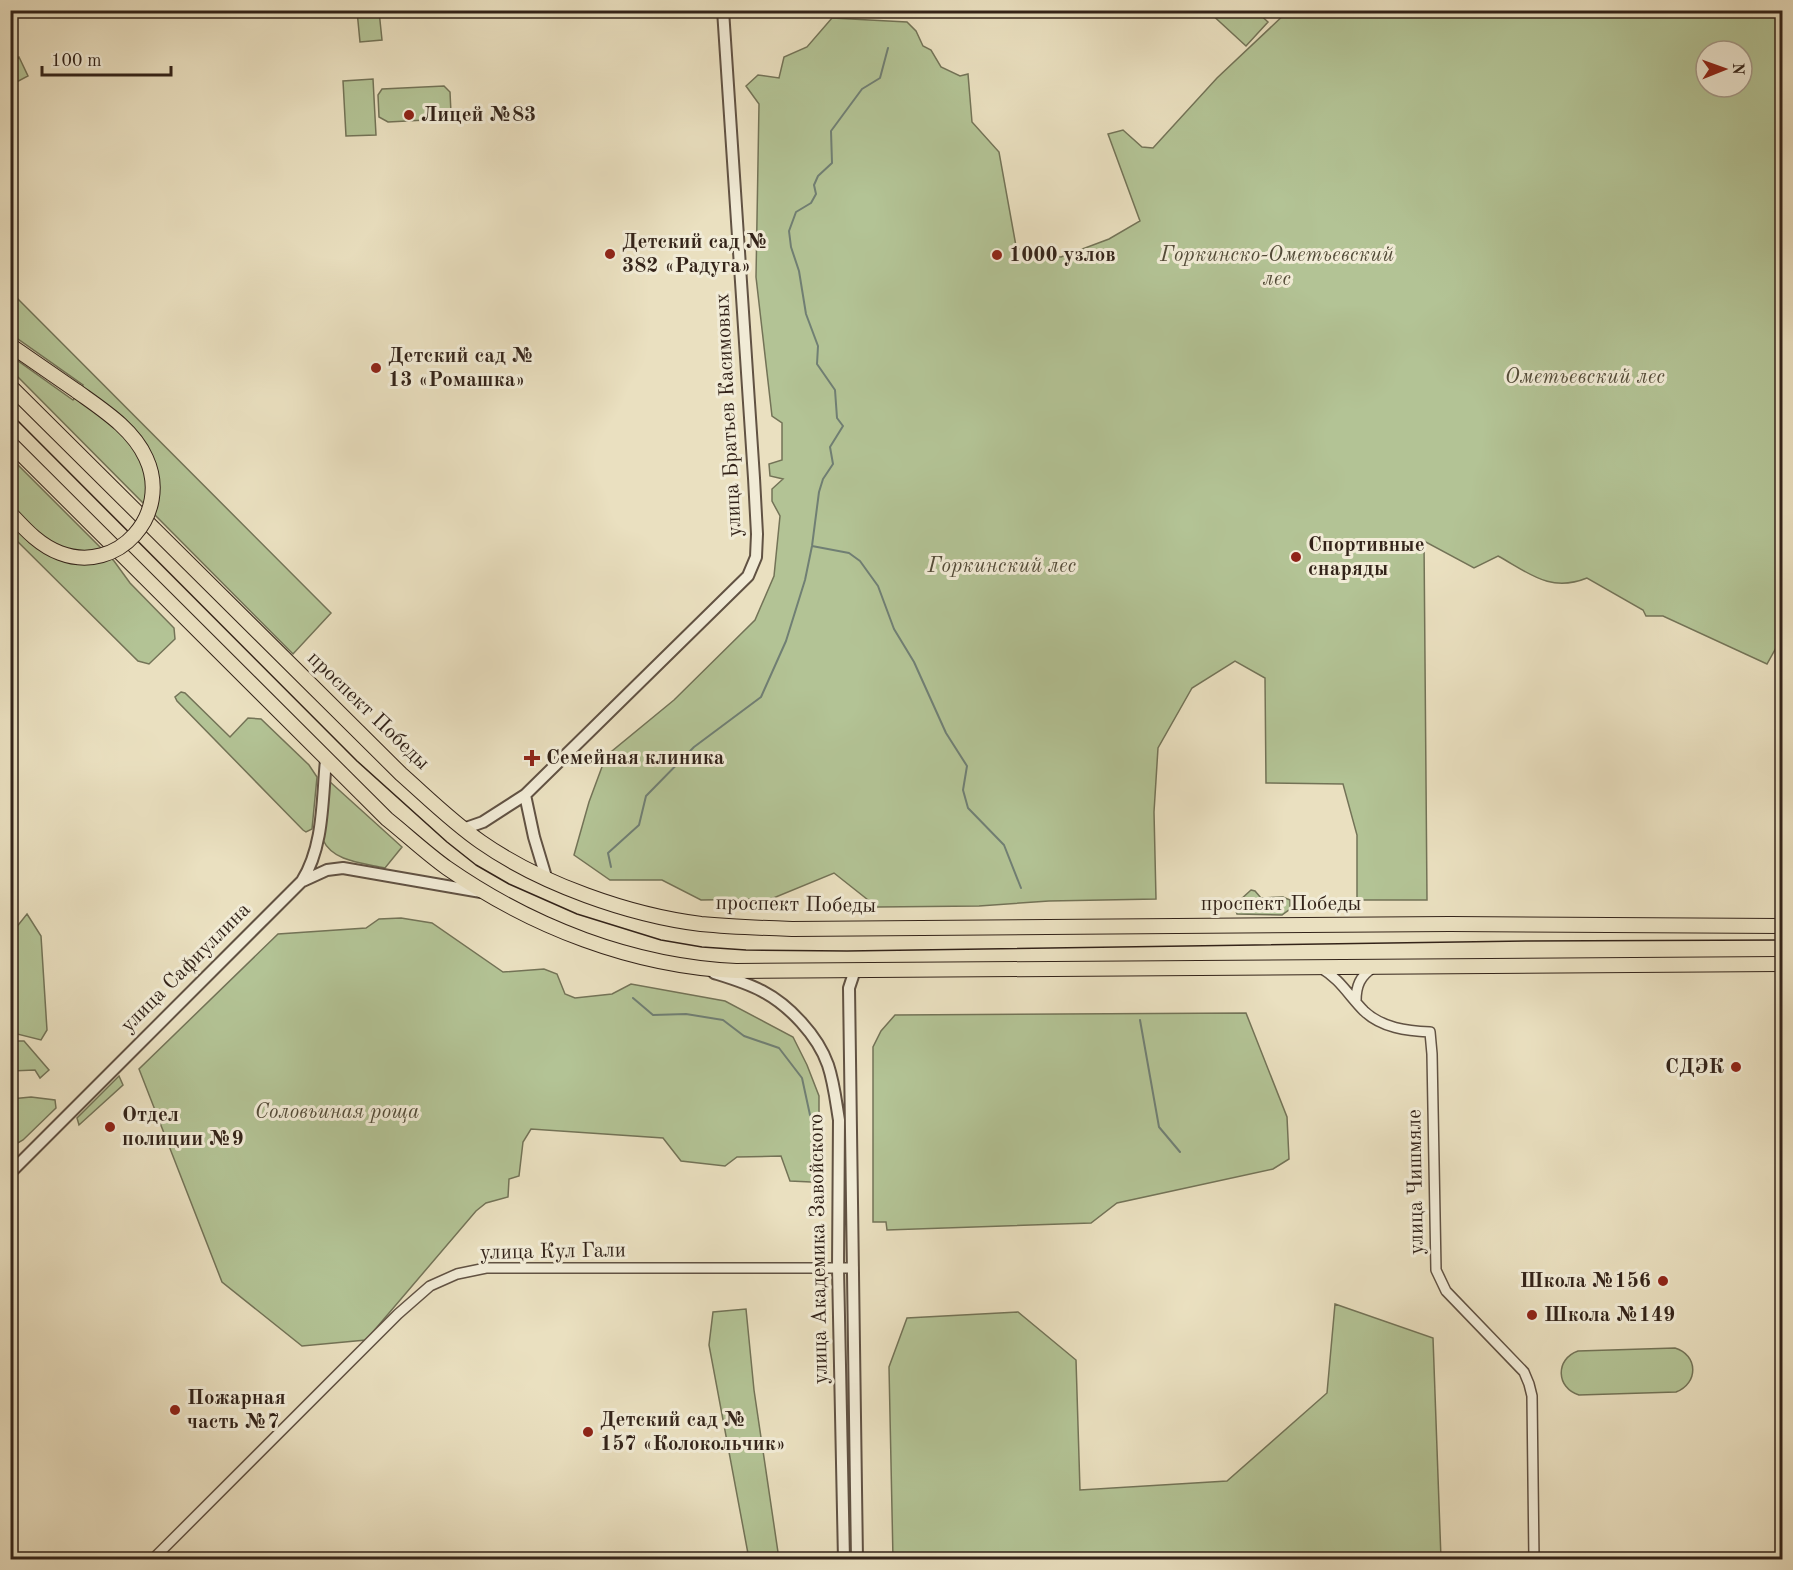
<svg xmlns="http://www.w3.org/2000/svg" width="1793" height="1570" viewBox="0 0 1793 1570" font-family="'Old Standard TT',serif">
  <rect width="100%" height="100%" fill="#eae0c0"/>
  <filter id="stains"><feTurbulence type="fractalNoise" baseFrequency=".00333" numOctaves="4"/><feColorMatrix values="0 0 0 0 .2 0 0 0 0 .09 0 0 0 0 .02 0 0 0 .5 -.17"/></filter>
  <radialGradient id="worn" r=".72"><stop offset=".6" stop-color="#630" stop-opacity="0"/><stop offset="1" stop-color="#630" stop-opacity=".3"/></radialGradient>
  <!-- green -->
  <path fill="#b3c395" stroke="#737357" stroke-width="1.5" fill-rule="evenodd" d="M357 11H379L382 40 360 42Z
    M1208 11H1256L1268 22 1246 46Z
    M1288 11H1782V653L1776 648 1767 664 1663 616H1646L1643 610 1587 578C1550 593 1529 573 1498 556L1474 568 1424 541 1427 900H1357V835L1343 784 1266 783 1265 678 1235 661 1192 688 1158 748 1154 812 1156 899 1049 901 979 906 877 907 834 873 771 899 701 900 662 880H610L574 855 589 802 606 756 674 700 755 620 774 576 780 516 772 501V489L783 479 770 476 769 464 782 460V423L772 416 756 277 759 104 746 86 758 75 779 78 784 57 807 47 832 18 907 22 916 31 923 46 931 50 941 67 960 76 968 74 972 122 999 152 1016 246 1023 252 1061 257 1109 239 1140 221 1108 134 1123 130 1142 147 1153 148 1217 78ZM1706 51H1742V87H1706Z
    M19 57 28 76 11 85V61Z
    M373 79 376 135 346 136 343 81Z
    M444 86 450 92 451 113 445 119 388 122 379 117 378 95 382 89Z
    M10 291 331 613 293 654 11 370V356L73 400 83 385 11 334Z
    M10 457 114 561 130 583 174 628 175 639 149 664 138 661 11 535Z
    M181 692 185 693 230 737 248 718 261 719 309 765 317 777 312 829 306 832 303 830 177 701 175 697Z
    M329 781 402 847 385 868C364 863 333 862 323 840Z
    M1251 890 1255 891 1261 898 1283 897 1290 900V909L1282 915 1237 914 1235 908 1239 901Z
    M27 914 41 936 47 1030 41 1040 13 1033 11 1024V934Z
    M401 918 432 923 503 972 544 969 557 974 565 994 575 998 612 994 631 984 725 1001 793 1037 807 1065 819 1096V1171L811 1182 790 1181 781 1156 737 1157 725 1166 681 1161 663 1138 531 1129 523 1142 519 1176 509 1179 508 1197 486 1203 476 1211 366 1340 302 1346 222 1282 139 1069 278 934 366 928 379 919Z
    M1246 1013 1287 1117 1289 1159 1273 1169 1117 1203 1091 1223 887 1230 886 1222H873V1047L881 1031 895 1015Z
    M11 1041H24L49 1070 40 1078 35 1070 11 1071Z
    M119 1076 123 1085 79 1125 77 1118Z
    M31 1097 55 1100 56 1108 23 1140 11 1147V1099Z
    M1335 1304 1433 1338 1441 1559H893L889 1367 907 1318 1018 1312 1076 1360 1080 1490 1227 1481 1327 1393Z
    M746 1309 754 1390 779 1559H749L709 1345 713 1312Z
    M1675 1348C1698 1355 1699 1383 1676 1392L1579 1395C1556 1388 1555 1359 1578 1351Z"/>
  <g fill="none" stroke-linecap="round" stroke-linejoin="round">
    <!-- stream -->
    <path stroke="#707f74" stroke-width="2" d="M812 546 849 553 860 561 878 586 894 629 914 662 946 733 967 766 963 790 968 808 1004 845 1021 888
      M611 867 608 853 639 825 646 796 694 747 761 697 786 641 805 580 812 546 819 492 823 479 833 464 830 447 843 426 837 418 835 390 817 364 818 346 806 314 799 271 791 247 789 231 796 212 811 203 816 194 814 185 818 176 832 163 831 131 862 89 880 78 888 48
      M633 998 653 1015 686 1014 723 1020 744 1036 779 1048 802 1078 810 1115
      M1140 1020 1159 1127 1180 1152"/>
    <!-- minor casing -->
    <g stroke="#615243" stroke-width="12">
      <path id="minor" d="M1321 968C1340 979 1349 996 1364 1011 1382 1028 1407 1031 1430 1032L1432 1054 1436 1270 1446 1291 1524 1372 1529 1384 1532 1396 1534 1560
        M1356 1001C1356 986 1360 976 1373 968
        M152 1560 398 1314 430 1286 457 1274 486 1268H853"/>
    </g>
    <!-- tertiary casing -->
    <g stroke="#615243" stroke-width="14">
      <path id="tertiary" d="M525 795 534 837 546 877
        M463 829 483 822 525 795 748 576 756 557 757 534 754 478 723 10
        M303 881 327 870 343 868 481 892
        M855 970 849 988 857 1560
        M714 973C730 978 747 983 762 991 789 1005 818 1036 828 1065 834 1083 836 1102 839 1120L838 1268 844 1560
        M10 1173 302 881C324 846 322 800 326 760"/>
    </g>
    <!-- primary casing -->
    <g stroke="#332319" stroke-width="16">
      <path id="primary" d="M10 345 78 392
        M10 386 401 774C427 797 452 822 481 842 541 884 629 915 701 924 732 927 762 928 792 929L1450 924 1782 926
        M10 443 387 819C407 835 426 853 447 868 532 927 632 966 736 971L1782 964"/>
    </g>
    <!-- minor -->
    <use href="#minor" stroke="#f1ebd6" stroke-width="9"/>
    <!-- tertiary -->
    <use href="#tertiary" stroke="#f1ebd6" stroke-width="10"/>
    <!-- primary -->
    <use href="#primary" stroke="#eae0c0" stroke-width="14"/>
    <!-- tram -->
    <path stroke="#332319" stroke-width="1.5" d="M10 413 357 761 447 842 476 865 509 884 577 914 661 940 702 947 746 950 847 951 1526 941 1782 940"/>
    <!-- primary-bridge casing -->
    <g stroke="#332319" stroke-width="16" stroke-linecap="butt">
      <path id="primary-bridge" d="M10 513C25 529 39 545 60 553 118 575 172 514 146 458 133 429 103 410 78 392"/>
    </g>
    <!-- primary-bridge -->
    <use href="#primary-bridge" stroke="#eae0c0" stroke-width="14"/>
  </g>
  <!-- markers -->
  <g fill="#8f2418" stroke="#f1ebd6" stroke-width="2">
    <circle cx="409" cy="115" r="6"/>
    <circle cx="610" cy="254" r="6"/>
    <circle cx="997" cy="255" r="6"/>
    <circle cx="376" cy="368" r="6"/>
    <circle cx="1296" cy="557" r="6"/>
    <path d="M529 749h6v6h6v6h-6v6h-6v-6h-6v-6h6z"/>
    <circle cx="1736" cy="1067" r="6"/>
    <circle cx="110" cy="1127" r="6"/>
    <circle cx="1663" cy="1281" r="6"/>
    <circle cx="1532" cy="1315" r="6"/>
    <circle cx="175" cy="1410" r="6"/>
    <circle cx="588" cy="1432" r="6"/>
  </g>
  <g text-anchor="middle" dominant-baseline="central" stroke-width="6" stroke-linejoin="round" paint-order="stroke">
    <!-- poi labels -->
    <g font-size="21" font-weight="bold" fill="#332319" stroke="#f1ebd6" text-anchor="start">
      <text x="421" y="115">Лицей №83</text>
      <text x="622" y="242">Детский сад №<tspan x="622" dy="24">382 «Радуга»</tspan></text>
      <text x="1009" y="255">1000 узлов</text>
      <text x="388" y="356">Детский сад №<tspan x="388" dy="24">13 «Ромашка»</tspan></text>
      <text x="1308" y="545">Спортивные<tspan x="1308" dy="24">снаряды</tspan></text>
      <text x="546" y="758">Семейная клиника</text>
      <text x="1724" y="1067" text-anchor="end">СДЭК</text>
      <text x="122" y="1115">Отдел<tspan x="122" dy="24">полиции №9</tspan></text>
      <text x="1651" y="1281" text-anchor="end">Школа №156</text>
      <text x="1544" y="1315">Школа №149</text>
      <text x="187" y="1398">Пожарная<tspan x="187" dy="24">часть №7</tspan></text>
      <text x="600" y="1420">Детский сад №<tspan x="600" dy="24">157 «Колокольчик»</tspan></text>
    </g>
    <!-- park labels -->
    <g font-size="21" font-style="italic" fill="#534b38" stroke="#f1ebd6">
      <text x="1277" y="255">Горкинско-Ометьевский<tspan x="1277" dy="24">лес</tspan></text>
      <text x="1585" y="377">Ометьевский лес</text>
      <text x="1002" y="566">Горкинский лес</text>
      <text x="337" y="1112">Соловьиная роща</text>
    </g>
    <!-- street labels -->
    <g font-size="21" fill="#332319" stroke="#f1ebd6">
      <text transform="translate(729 415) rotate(-93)">улица Братьев Касимовых</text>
      <text transform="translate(368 711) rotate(44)">проспект Победы</text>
      <text x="1281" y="904">проспект Победы</text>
      <text transform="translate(796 905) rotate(1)">проспект Победы</text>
      <text transform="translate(186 968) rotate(-45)">улица Сафиуллина</text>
      <text transform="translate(1416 1182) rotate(-91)">улица Чишмяле</text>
      <text transform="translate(819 1249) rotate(-91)">улица Академика Завойского</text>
      <text transform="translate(553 1252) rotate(-1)">улица Кул Гали</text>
    </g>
  </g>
  <!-- margin -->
  <rect width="1793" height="1570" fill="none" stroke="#eae0c0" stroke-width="36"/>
  <rect x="12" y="12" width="1769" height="1546" fill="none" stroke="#332319" stroke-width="3"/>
  <rect x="18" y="18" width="1757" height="1534" fill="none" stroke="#332319" stroke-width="1.5"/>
  <!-- north arrow -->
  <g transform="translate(1724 69) rotate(89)"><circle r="28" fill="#f1ebd6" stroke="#a59b8a" stroke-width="1.5"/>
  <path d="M0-4.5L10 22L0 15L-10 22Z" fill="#8f2418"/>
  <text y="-9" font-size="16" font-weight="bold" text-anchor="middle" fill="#332319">N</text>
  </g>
  <!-- scale -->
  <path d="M42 66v9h129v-9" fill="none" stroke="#332319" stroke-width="3"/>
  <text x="51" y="66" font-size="18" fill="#332319" stroke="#f1ebd6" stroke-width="4.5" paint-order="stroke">100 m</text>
  <rect width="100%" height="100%" filter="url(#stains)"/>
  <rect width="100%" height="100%" fill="url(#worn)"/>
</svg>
